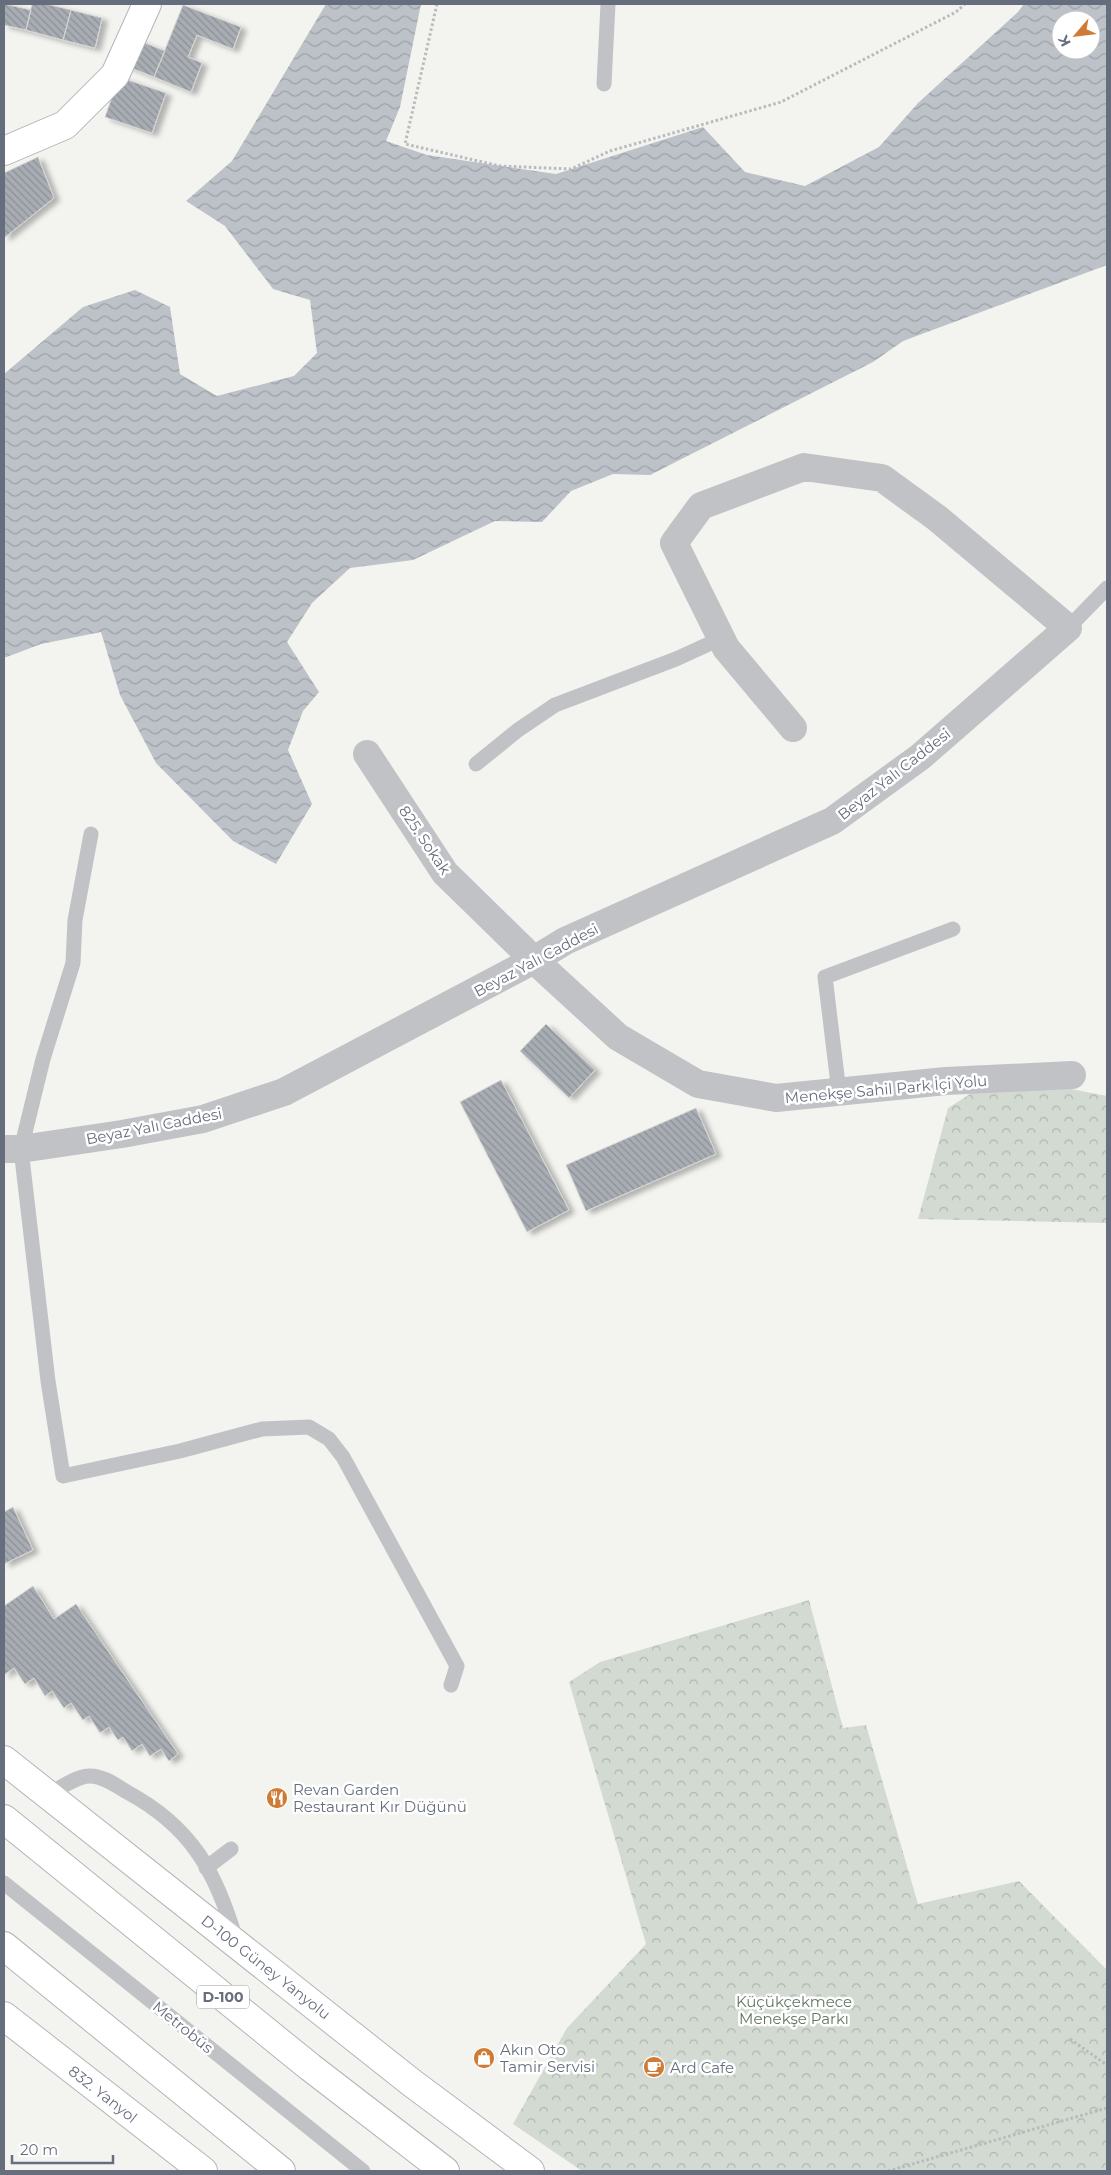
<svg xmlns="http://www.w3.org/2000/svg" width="1111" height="2175" viewBox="0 0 1111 2175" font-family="Montserrat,sans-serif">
  <defs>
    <pattern id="park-crowns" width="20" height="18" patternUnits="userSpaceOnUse" patternTransform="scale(1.25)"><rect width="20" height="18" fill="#d3dad2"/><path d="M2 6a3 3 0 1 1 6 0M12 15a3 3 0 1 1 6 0" fill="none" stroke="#afb5b0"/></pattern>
    <pattern id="water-waves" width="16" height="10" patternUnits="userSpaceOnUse" patternTransform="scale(1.25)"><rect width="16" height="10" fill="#bdc2c8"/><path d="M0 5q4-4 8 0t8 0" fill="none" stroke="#9da2a8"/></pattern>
    <pattern id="building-back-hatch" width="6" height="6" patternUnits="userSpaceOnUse" patternTransform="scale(1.25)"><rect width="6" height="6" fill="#a8adb3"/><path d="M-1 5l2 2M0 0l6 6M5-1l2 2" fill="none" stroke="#8d9197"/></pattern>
    <filter id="shadow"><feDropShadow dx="5.5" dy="3" stdDeviation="2.5" flood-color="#0004"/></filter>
  </defs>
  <rect width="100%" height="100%" fill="#f3f4f0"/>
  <!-- park -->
  <path fill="url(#park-crowns)" d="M1000 1075 1107 1096V1223L918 1219 948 1108Z
    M809 1600 843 1728 866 1725 918 1904 1019 1881 1107 1970V2171H582L513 2124 567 2028 646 1944 569 1682 600 1662Z"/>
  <!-- water -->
  <path fill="url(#water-waves)" fill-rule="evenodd" d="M326 4H421L400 107 386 141 427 155 556 174 703 127 745 172 805 186 879 147 918 103 1018 12 1024 4H1107V265L903 341 873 362 650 475 613 474 571 491 542 522 495 521 413 560 350 568 312 603 287 642 319 692 303 711 288 750 312 804 276 864 233 841 156 763 120 695 101 632 41 644 4 658V374L83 307 135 290 170 307 180 374 217 396 294 376 317 353 310 300 273 289 225 226 186 201 232 161ZM1061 20H1091V50H1061Z"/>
  <!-- building -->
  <path fill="url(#building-back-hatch)" stroke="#d4d5d3" filter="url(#shadow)" d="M4 4 31 10 26 30 4 25Z
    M32 4H46L71 10 63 40 26 30Z
    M183 5 241 27 233 49 197 35 188 57 202 63 191 92 154 77Z
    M71 10 102 18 95 48 63 40Z
    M135 39 165 51 154 77 124 65Z
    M119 77 166 93 152 133 105 117Z
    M38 157 54 198 4 238V173Z
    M546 1024 595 1070 569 1098 520 1051Z
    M501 1080 569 1210 527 1232 460 1102Z
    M696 1108 716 1154 586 1211 566 1165Z
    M13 1507 33 1550 4 1564V1512Z
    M33 1586 54 1619 76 1604 178 1754 169 1761 161 1749 150 1756 142 1744 132 1751 123 1737 118 1740 109 1727 100 1733 89 1716 83 1720 71 1703 64 1708 52 1691 45 1696 34 1678 25 1684 14 1668 4 1675V1606Z"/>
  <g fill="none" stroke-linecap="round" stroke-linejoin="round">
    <!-- secondary casing -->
    <g stroke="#b2b5ba" stroke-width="30">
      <path id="secondary" d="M4 151 65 125 115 75 147 4"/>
    </g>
    <!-- primary casing -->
    <g stroke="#b3b5b9" stroke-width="30">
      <path id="primary" d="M4 1760 412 2083 530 2171
        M4 2016 203 2171"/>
    </g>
    <!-- trunk casing -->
    <g stroke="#b2b4b8" stroke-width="30">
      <path id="trunk" d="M4 1819 310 2067 445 2171
        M4 1946 281 2171"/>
    </g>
    <!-- path -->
    <path stroke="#b9babd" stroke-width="3" stroke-dasharray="2.5 2.5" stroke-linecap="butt" d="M437 4 405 144 500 166 571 169 610 151 781 102 956 12 965 4
      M1070 2039 1107 2065
      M888 2171 1107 2108"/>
    <!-- service -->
    <path stroke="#c0c2c5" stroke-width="15" d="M604 84 608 4
      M1068 628 1107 588
      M476 764 518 730 555 705 676 659 722 638
      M91 834 75 920 73 963 43 1059 21 1149 48 1381 63 1476 180 1451 262 1429 309 1427 329 1439 343 1457 457 1666 451 1685
      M839 1092 825 977 953 929
      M48 1795C60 1788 75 1777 89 1776 102 1775 117 1786 127 1792 192 1827 216 1872 236 1940
      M206 1868 231 1849
      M4 1883 363 2171"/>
    <!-- minor -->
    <path stroke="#c0c2c5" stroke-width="28" d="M367 754 445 873 534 960 618 1037 698 1084 776 1098 946 1081 1072 1075
      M4 1149H21L122 1134 203 1119 284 1092 534 960 565 941 832 821 920 757 1068 628 937 518 882 478 804 467 701 506 674 543 726 648 793 728"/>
    <!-- secondary -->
    <use href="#secondary" stroke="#fff" stroke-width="28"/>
    <!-- primary -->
    <use href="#primary" stroke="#fff" stroke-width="28"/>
    <!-- trunk -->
    <use href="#trunk" stroke="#fff" stroke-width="28"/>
  </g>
  <!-- icons -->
  <defs>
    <g id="restaurant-disc" transform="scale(1.125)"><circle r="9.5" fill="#cf7b35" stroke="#fff"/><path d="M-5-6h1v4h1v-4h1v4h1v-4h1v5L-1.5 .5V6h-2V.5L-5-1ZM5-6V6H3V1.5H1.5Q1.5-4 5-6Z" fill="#fff"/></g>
    <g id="shop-disc" transform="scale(1.125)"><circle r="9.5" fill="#cf7b35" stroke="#fff"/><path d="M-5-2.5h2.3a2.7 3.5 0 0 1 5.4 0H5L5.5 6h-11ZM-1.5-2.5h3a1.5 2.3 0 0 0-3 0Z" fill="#fff"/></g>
    <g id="cafe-disc" transform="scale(1.125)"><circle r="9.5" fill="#cf7b35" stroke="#fff"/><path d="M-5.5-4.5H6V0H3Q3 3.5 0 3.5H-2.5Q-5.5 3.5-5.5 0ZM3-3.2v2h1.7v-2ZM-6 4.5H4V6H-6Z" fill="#fff"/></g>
  </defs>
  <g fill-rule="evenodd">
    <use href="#restaurant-disc" x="277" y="1798"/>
    <use href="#shop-disc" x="484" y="2058"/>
    <use href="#cafe-disc" x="654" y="2067"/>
  </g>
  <g text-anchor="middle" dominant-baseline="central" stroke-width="5" stroke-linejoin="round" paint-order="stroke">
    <!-- shield labels -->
    <rect fill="#fff" stroke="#949aa5" stroke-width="1" x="197" y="1985.5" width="52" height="23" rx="4"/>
    <g font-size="14" font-weight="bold" fill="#666e7e">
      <text x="223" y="1997">D-100</text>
    </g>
    <!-- street labels -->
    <g font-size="15" fill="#666e7e" stroke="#fff">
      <text transform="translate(894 774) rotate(-38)">Beyaz Yalı Caddesi</text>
      <text transform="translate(425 840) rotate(56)">825. Sokak</text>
      <text transform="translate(536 960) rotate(-28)">Beyaz Yalı Caddesi</text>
      <text transform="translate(886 1089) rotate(-5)">Menekşe Sahil Park İçi Yolu</text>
      <text transform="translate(154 1126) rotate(-11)">Beyaz Yalı Caddesi</text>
      <text transform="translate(266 1967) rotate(38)">D-100 Güney Yanyolu</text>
      <text transform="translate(183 2027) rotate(39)">Metrobüs</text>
      <text transform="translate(103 2094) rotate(38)">832. Yanyol</text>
    </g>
    <!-- poi labels -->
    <g font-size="15" fill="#666e7e" stroke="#fff" text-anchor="start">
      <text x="293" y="1789">Revan Garden<tspan x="293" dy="17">Restaurant Kır Düğünü</tspan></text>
      <text x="500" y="2049">Akın Oto<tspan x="500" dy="17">Tamir Servisi</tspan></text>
      <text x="670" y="2067">Ard Cafe</text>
    </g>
    <!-- park labels -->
    <g font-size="15" fill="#647664" stroke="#fff">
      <text x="794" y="2001">Küçükçekmece<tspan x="794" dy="17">Menekşe Parkı</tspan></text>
    </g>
  </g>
  <!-- border -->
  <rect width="1111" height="2175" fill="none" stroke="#666e7e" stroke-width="10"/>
  <!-- north arrow -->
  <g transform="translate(1076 35) rotate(242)"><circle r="24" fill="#ffffff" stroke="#c2c5cb"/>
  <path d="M0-4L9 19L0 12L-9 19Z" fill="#cf7b35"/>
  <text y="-8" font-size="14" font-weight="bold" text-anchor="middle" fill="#666e7e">K</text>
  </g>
  <!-- scale -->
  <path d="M12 2155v8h101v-8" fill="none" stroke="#666e7e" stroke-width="2.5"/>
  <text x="20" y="2155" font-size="15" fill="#666e7e" stroke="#ffffff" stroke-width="4" paint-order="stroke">20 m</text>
</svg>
